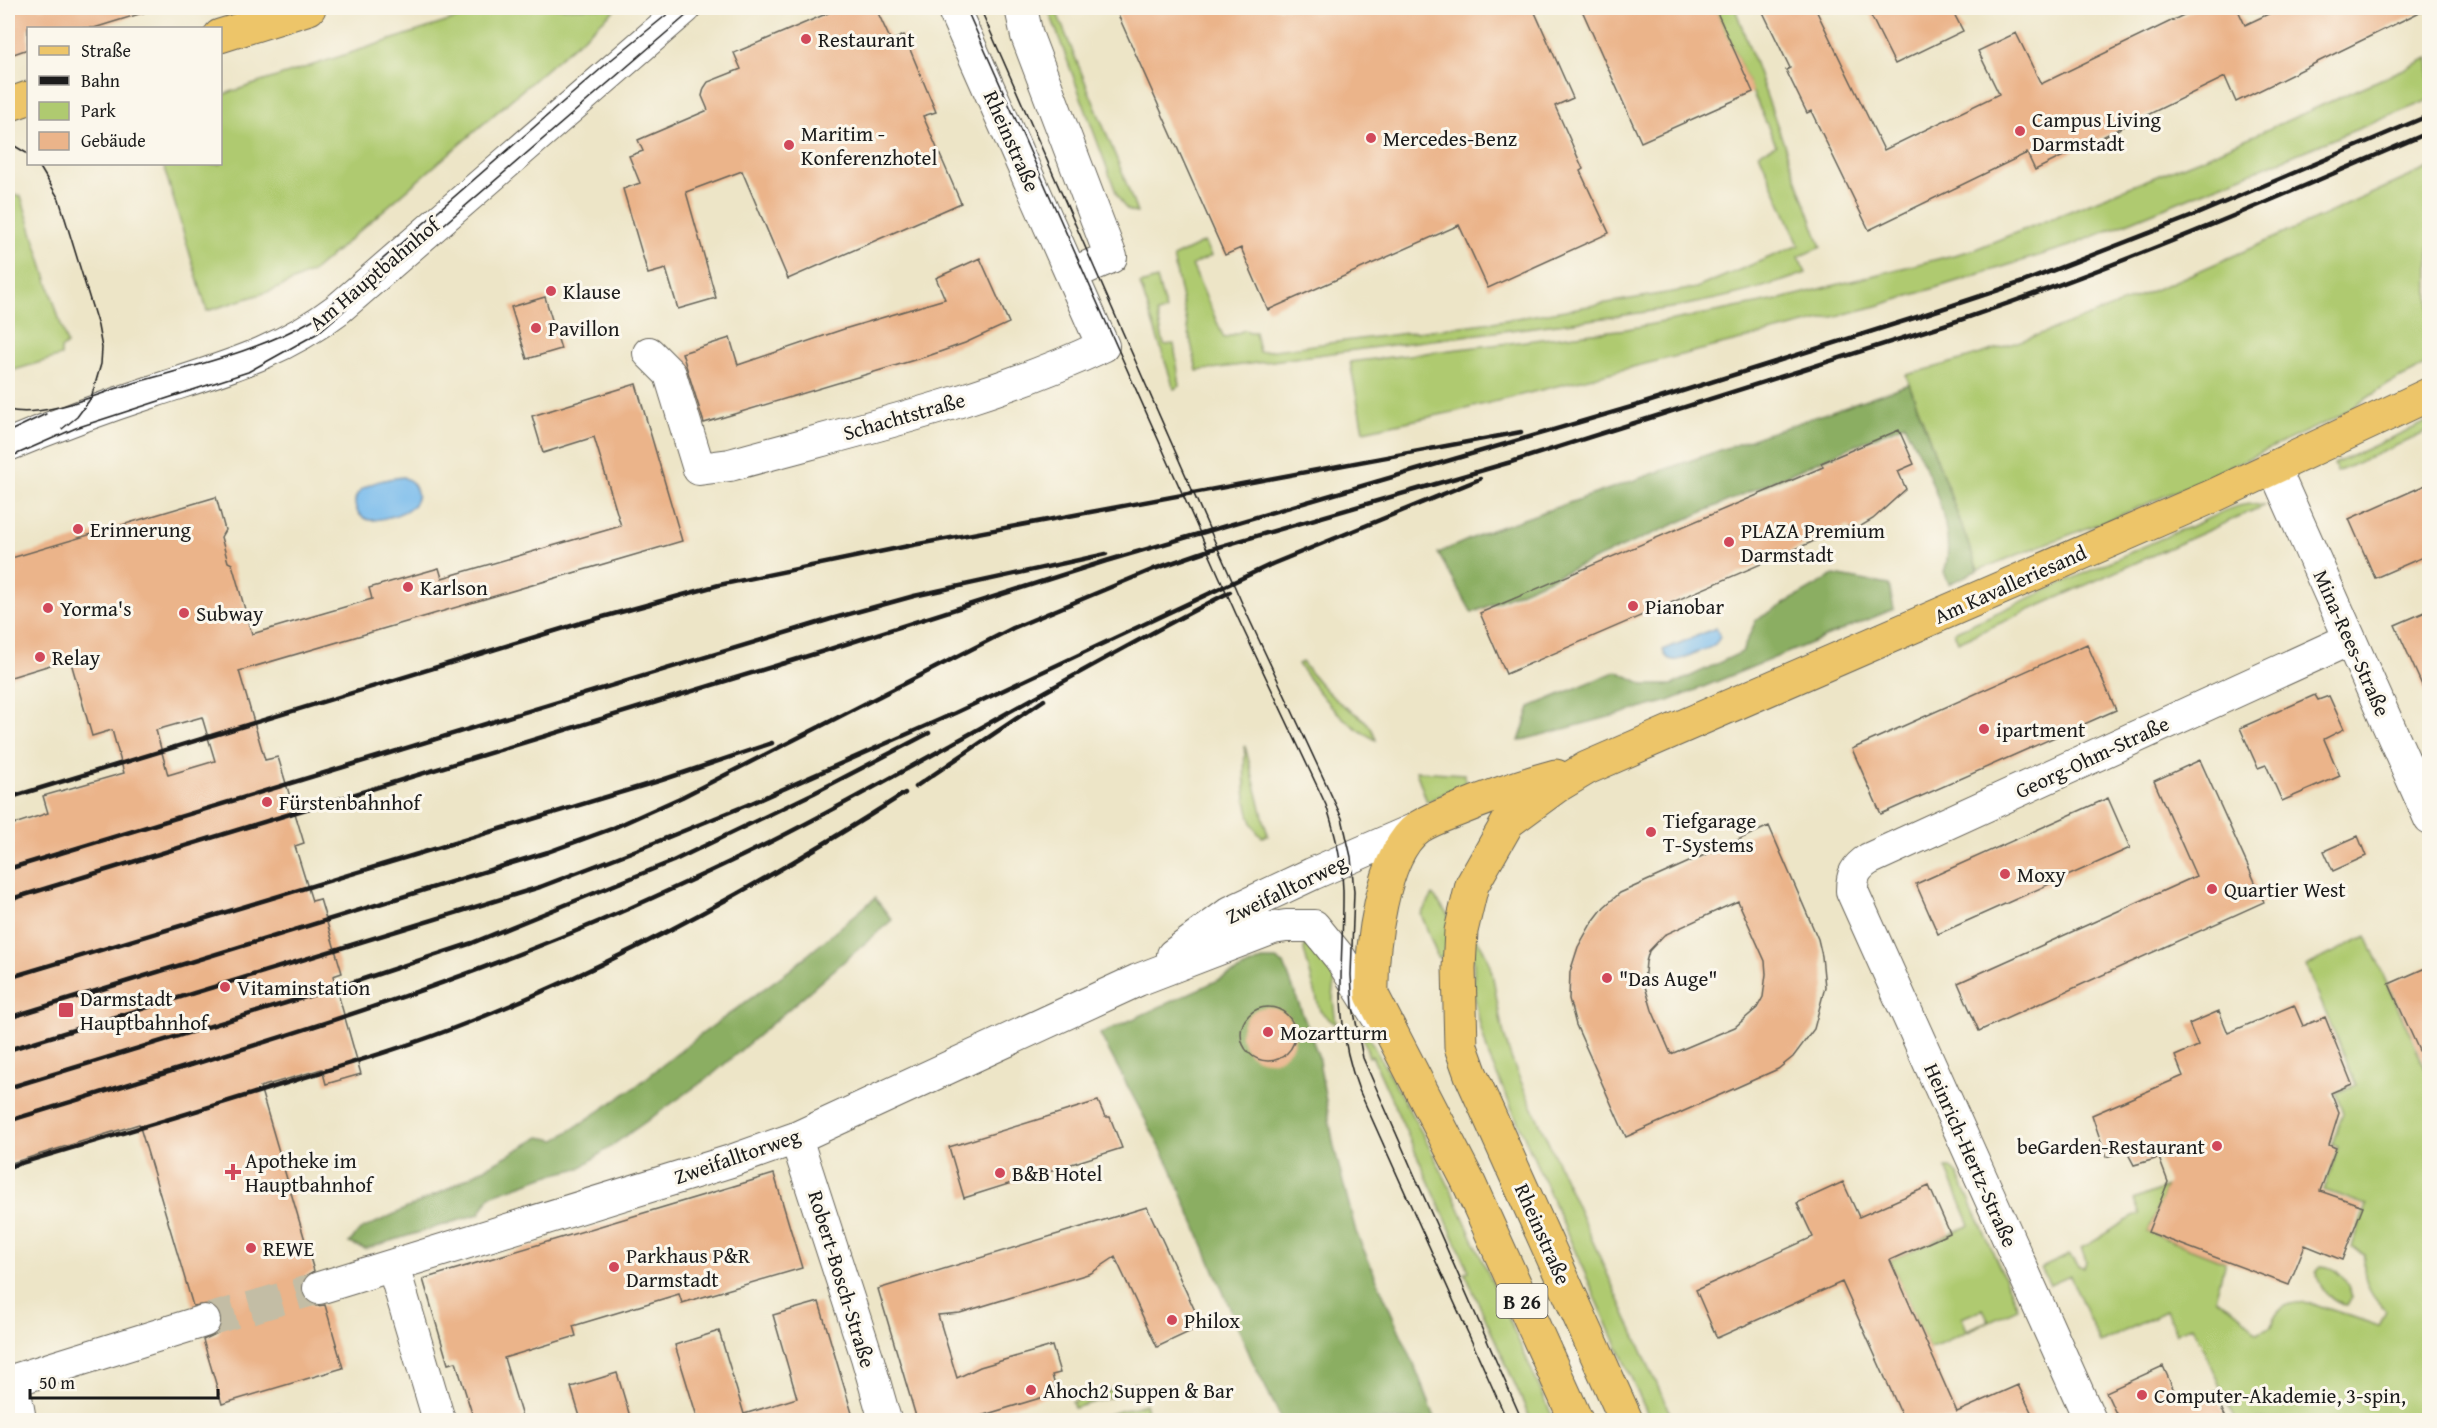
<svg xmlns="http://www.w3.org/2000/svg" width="2437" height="1428" viewBox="0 0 2437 1428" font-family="'Gentium Book Plus',serif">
  <rect width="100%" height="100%" fill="#fbf7ec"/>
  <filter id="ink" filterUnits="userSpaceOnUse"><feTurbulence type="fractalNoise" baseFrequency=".0167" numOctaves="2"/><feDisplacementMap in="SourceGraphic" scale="12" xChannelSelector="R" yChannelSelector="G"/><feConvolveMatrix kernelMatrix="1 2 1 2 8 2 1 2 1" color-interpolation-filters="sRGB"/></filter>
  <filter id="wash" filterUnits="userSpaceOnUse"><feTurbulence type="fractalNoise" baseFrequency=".008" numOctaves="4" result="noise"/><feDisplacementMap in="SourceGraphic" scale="24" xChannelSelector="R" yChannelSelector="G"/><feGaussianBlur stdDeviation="1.35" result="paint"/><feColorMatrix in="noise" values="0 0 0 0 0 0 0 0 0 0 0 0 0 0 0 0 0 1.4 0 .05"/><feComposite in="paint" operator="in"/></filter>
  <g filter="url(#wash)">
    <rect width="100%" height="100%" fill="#ede5c7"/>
    <!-- green -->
    <path fill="#afca70" stroke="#667346" stroke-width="1.5" fill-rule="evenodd" d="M489 8H617L312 272 274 290 207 311 163 164H220L221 95Z
      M1048 8H1055L1124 177 1137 213C1126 212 1122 204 1117 195Z
      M1715 8H1735L1821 247 1798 257 1806 273C1717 306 1619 316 1526 328 1416 342 1307 356 1197 371L1173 257 1204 242 1211 256 1192 265 1224 338 1245 330 1250 332H1255L1259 352 1493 322 1696 288 1799 245 1759 153 1776 145Z
      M2429 58V100L2070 246 1877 306 1453 412 1363 431 1350 362 1627 329 1777 300 1973 250 2207 156Z
      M2429 168V364L2389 384 2338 417 2186 487 2121 515 1978 570 1906 375C2087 330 2259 243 2429 168Z
      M8 190 16 196H21L67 344 61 349V356L8 372Z
      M1157 279 1166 311 1157 313 1164 345 1174 344 1180 386 1174 389 1140 284Z
      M2429 421V431L2337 472 2334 464Z
      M2252 504 2263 506 1958 642 1954 632 2178 531C2204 524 2225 505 2252 504Z
      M1302 662C1312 675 1322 687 1334 698 1350 713 1370 716 1376 740 1341 723 1320 695 1298 664Z
      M1245 746 1268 836 1262 837C1242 822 1244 769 1245 746Z
      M1416 771 1464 774 1466 783 1427 802Z
      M1433 895 1450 918 1447 955 1438 958 1421 914Z
      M1473 935C1495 958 1494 992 1501 1022 1505 1040 1510 1057 1518 1075L1673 1420H1650L1489 1057 1480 1025 1474 994Z
      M2366 936 2429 1077V1420H2235L2193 1326 2176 1333 2166 1311 2100 1343 2070 1276 2050 1285 2041 1268 2069 1255 2078 1266 2084 1267 2086 1261 2081 1248C2103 1238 2118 1223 2140 1214L2134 1200 2166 1187 2148 1232 2225 1262 2215 1299C2234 1307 2244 1317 2257 1333L2271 1327C2275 1305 2292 1301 2312 1303L2379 1326 2386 1310C2368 1295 2361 1277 2365 1254L2352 1248 2366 1205 2324 1190 2338 1147 2332 1144 2343 1113 2336 1093 2356 1085 2306 966Z
      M1305 944 1315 948 1335 977 1333 999 1336 1025 1320 1011 1304 950Z
      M1364 1029 1422 1133 1451 1190 1554 1420H1531L1465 1273 1469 1271 1372 1056 1369 1057 1361 1030Z
      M1946 1168H1950L1958 1174 2018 1308 1929 1349 1890 1260 1970 1225ZM1983 1309 1989 1321 1967 1330 1962 1318Z
      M2321 1266C2338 1266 2349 1283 2352 1298L2348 1305C2333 1305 2319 1288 2316 1273Z
      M1135 1383 1138 1389 1074 1408 1072 1402Z
      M1145 1404 1148 1414 1125 1420H1089Z"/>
    <!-- forest -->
    <path fill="#8bae62" stroke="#54653f" stroke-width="1.5" d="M1909 384 1978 570 1949 584 1944 572C1959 530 1924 462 1904 424L1472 613 1438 553 1486 532Z
      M1834 575 1889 585 1894 609 1669 701 1519 741 1530 707 1617 671 1645 685H1672L1742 652 1756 620Z
      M875 898 892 920 712 1075 580 1168 546 1176 490 1196 479 1214 365 1249 349 1243 360 1230 446 1190 540 1137 556 1140 635 1087 699 1036 791 969Z
      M1262 960H1276L1284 964 1318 1055 1334 1147 1356 1232 1413 1362 1436 1420H1282L1251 1358 1170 1166 1100 1034Z"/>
    <!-- water -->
    <path fill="#76baec" stroke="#496b84" stroke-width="1.5" d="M403 477C409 480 414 482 416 489 425 510 389 518 374 520 359 522 349 503 359 492 368 482 390 478 403 477Z
      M1716 628 1720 637C1714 649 1706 648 1695 653 1683 659 1668 667 1663 650Z
      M344 1411 346 1420H314Z"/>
    <g id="blocks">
      <!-- building -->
      <path fill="#ebb48a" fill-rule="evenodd" d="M8 8H146V12L94 28H28V49L8 56Z
        M840 8H866L878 13 891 41 904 35 936 112 923 116 961 203 788 279 742 171 686 192 716 298 678 309 666 269 648 274 623 189 640 183 629 156 643 151 638 140 708 110 702 96 704 88 708 82 741 69 734 53Z
        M1115 8H1533L1573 98 1555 106 1583 169 1580 171 1609 233 1488 288 1459 225 1268 310 1241 248 1225 255Z
        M1581 8H1715L1753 92 1641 142Z
        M1761 8H1815L1884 150 1999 94 1978 51 2016 33 2041 84 2198 8H2237L2245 25 2281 8H2428L2236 102 2225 77 2035 170 2027 153 1869 230 1811 111 1807 113 1786 70 1790 68Z
        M1867 8H1951L1963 31 1895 64Z
        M980 258 1009 323 965 343 931 355 704 423 682 353 730 338 738 365 844 329 945 299 936 278Z
        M545 297 561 349 527 359 511 307Z
        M636 384 682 541 239 671 265 760 278 757 304 843 295 846 312 901 320 899 342 973 333 976 361 1074 326 1084 322 1069 260 1087 314 1271 305 1276 302 1283V1293L307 1302 316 1306 325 1305 343 1368 222 1404 203 1340 218 1333 222 1324 221 1316 217 1308 209 1304 193 1306 139 1124 8 1164V826L48 813 43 796 124 773 112 730 92 736 70 659 8 678V559L216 497 225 530 221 537 228 562 232 564 252 634 372 599 369 588 439 568 442 578 621 526 594 437 543 453 532 416ZM202 717 215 761 168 775 156 730Z
        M1899 430 1914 464 1898 471 1906 489 1873 519 1851 532 1849 526 1506 674 1480 613 1823 467 1821 463Z
        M2430 483V554L2375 578 2349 519Z
        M2430 610V703L2395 625Z
        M2087 644 2116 710 1881 814 1852 749Z
        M2315 695 2318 700 2329 696 2344 729 2324 739 2340 776 2282 801 2266 765 2258 768 2240 728Z
        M2200 760 2264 902 1979 1031 1958 983 2196 876 2154 781Z
        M2108 798 2130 848 1938 934 1916 884Z
        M1769 826 1818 939 1822 956 1825 987 1814 1029 1793 1057 1778 1069 1626 1137 1576 1025 1569 999 1570 972 1578 947 1591 924 1604 907 1620 893ZM1738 901 1765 961 1766 974 1763 997 1757 1008 1735 1027 1671 1054 1652 1010 1644 983 1646 962 1649 951 1664 935Z
        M2358 836 2366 856 2333 871 2324 851Z
        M2430 966V1075L2389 984Z
        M2294 1005 2303 1026 2325 1017 2352 1084 2331 1093 2339 1113 2329 1145 2336 1148 2320 1191 2363 1206 2342 1260 2305 1245 2289 1285 2148 1232 2168 1182 2159 1158 2134 1165 2126 1150 2106 1157 2092 1115 2183 1076 2175 1056 2198 1046 2189 1024 2219 1011 2228 1033Z
        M1241 1034a27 27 0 1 1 54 0a27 27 0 1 1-54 0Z
        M1098 1101 1105 1117H1110L1122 1148 964 1198 949 1147Z
        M774 1174 802 1268 682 1303 679 1294 573 1326 576 1336 504 1358 523 1420H474L456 1362 448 1364 423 1279Z
        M1843 1182 1859 1217 1929 1186 1950 1233 1890 1260 1957 1412 2018 1385 2035 1420H1904L1842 1282 1717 1338 1696 1290 1813 1237 1797 1203Z
        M1147 1207 1202 1326 1157 1347 1115 1257 1091 1273 960 1313 938 1315 957 1378 980 1367 1052 1346 1060 1373 1052 1375 1057 1393 967 1420H917L878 1289Z
        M819 1302 854 1420H698L675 1345 719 1331 744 1414 797 1398 773 1315Z
        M2163 1366 2177 1397 2186 1393 2191 1403 2214 1393 2227 1420H2119L2106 1392Z
        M617 1373 631 1420H581L571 1387Z"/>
    </g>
  </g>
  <g filter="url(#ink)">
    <use href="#blocks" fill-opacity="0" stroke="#656258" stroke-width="1.5"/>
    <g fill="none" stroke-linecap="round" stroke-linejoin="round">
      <!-- minor-tunnel -->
      <path stroke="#c3bda5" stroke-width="32" stroke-dasharray="32 16" stroke-linecap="butt" d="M204 1321 319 1288"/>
      <!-- minor casing -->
      <g stroke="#656258" stroke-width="34">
        <path id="minor" d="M1021 8 1027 36 1111 257 1071 274
          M649 353 670 374 699 469 730 465C855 430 985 402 1103 346L953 8
          M8 445C56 425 105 407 154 391 223 368 279 354 338 309L685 8
          M2274 468 2430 819
          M1173 955 1231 912 1312 874 1418 828
          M796 1138 867 1357 885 1420
          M393 1266 439 1420
          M319 1288 731 1161 796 1138 1138 980 1273 928 1286 926H1314L1340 958 1378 1018
          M13 1380 20 1420
          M8 1382 204 1321
          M2090 1420 1852 891C1852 875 1855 868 1869 859L2350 639"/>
      </g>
      <!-- major casing -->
      <g stroke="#656258" stroke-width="35">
        <path id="major" d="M220 36 309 8
          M8 105 28 98
          M1556 776C1522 785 1489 797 1457 810 1444 815 1430 820 1419 827 1381 854 1371 951 1372 995L1468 1181 1576 1420
          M1626 1420 1471 1075 1461 1047 1459 968 1461 931 1472 885 1508 822 1557 786 1587 768 2213 496 2430 394"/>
      </g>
      <!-- minor -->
      <use href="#minor" stroke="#fff" stroke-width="32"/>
      <!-- major -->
      <use href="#major" stroke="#edc569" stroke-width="33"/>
      <!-- tram -->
      <path stroke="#1c1c1c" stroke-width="1.5" d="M966 8 1236 614 1326 805C1335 832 1342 861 1343 890 1344 963 1331 1018 1359 1090L1507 1420
        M980 8 1245 610 1342 818 1351 857 1354 892 1351 975 1353 1007 1363 1058 1522 1420
        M8 142 28 154
        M38 164 59 199 98 326 102 348 101 364 91 398 77 417 62 429
        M8 410C42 418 90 397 124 386 187 367 256 353 314 319L611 60 675 8
        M8 432 46 414
        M8 458 76 428 248 372 318 333 695 8"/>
      <!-- rail -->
      <path stroke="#1c1c1c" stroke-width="4.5" d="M915 787 1044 700
        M8 798 581 623 719 585 913 545 1521 432
        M8 869 831 619 914 596 1106 554
        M8 900 824 651 1106 561 1638 405 1914 318 2023 282 2190 217 2430 115
        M8 978 662 780 772 743
        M8 1018 548 852 611 829 682 797 1013 628 1154 569 1215 548 1511 462 1963 319C2122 265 2275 199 2430 132
        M8 1050 540 887 644 847 747 805 955 713 1272 564 1480 479
        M8 1088 348 984 472 943 673 861 814 793 929 733
        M8 1121C217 1057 429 997 630 908 683 884 736 860 788 833 937 756 1080 668 1230 592
        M8 1167C105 1138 202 1110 299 1079 355 1062 412 1045 467 1023 618 964 768 881 905 793"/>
    </g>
  </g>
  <!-- markers -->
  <g fill="#d1495b" stroke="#fbf7ec" stroke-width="2">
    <circle cx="806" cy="39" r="6"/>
    <circle cx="2020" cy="131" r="6"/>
    <circle cx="1371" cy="138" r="6"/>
    <circle cx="789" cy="145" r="6"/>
    <circle cx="551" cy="291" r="6"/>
    <circle cx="536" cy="328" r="6"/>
    <circle cx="78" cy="529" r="6"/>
    <circle cx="1729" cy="542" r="6"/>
    <circle cx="408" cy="587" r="6"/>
    <circle cx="1633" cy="606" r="6"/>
    <circle cx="48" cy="608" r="6"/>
    <circle cx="184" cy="613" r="6"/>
    <circle cx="40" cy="657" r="6"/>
    <circle cx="1984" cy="729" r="6"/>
    <circle cx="267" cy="802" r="6"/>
    <circle cx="1651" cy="832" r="6"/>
    <circle cx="2005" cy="874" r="6"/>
    <circle cx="2212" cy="889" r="6"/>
    <circle cx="1607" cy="978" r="6"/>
    <circle cx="225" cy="987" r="6"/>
    <rect x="58" y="1002" width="16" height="16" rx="3"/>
    <circle cx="1268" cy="1032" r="6"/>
    <circle cx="2217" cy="1146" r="6"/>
    <path d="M230 1163h6v6h6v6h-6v6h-6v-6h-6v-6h6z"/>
    <circle cx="1000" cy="1173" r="6"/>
    <circle cx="251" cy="1248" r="6"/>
    <circle cx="614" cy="1267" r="6"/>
    <circle cx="1172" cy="1320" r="6"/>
    <circle cx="1031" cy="1390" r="6"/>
    <circle cx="2142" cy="1395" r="6"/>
  </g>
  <g text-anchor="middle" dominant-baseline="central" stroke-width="6" stroke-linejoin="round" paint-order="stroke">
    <!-- shield labels -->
    <rect fill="#fbf7ec" stroke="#5f5e5a" stroke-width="1.5" x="1496.5" y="1284" width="51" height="34" rx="4.5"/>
    <g font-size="20" font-weight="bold" fill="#1c1c1c">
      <text x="1522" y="1301">B 26</text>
    </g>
    <!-- poi labels -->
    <g font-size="21" fill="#1c1c1c" stroke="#fbf7ec" text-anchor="start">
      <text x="818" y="39">Restaurant</text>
      <text x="2032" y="119">Campus Living<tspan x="2032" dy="24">Darmstadt</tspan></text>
      <text x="801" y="133">Maritim -<tspan x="801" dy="24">Konferenzhotel</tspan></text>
      <text x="1383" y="138">Mercedes-Benz</text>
      <text x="563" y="291">Klause</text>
      <text x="548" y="328">Pavillon</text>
      <text x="90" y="529">Erinnerung</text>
      <text x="1741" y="530">PLAZA Premium<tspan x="1741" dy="24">Darmstadt</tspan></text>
      <text x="420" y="587">Karlson</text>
      <text x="1645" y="606">Pianobar</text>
      <text x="60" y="608">Yorma's</text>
      <text x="196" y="613">Subway</text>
      <text x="52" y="657">Relay</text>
      <text x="1996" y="729">ipartment</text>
      <text x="279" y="802">Fürstenbahnhof</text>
      <text x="1663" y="820">Tiefgarage<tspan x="1663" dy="24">T-Systems</tspan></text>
      <text x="2017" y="874">Moxy</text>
      <text x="2224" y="889">Quartier West</text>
      <text x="1619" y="978">"Das Auge"</text>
      <text x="237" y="987">Vitaminstation</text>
      <text x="80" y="998">Darmstadt<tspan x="80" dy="24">Hauptbahnhof</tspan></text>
      <text x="1280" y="1032">Mozartturm</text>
      <text x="2205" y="1146" text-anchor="end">beGarden-Restaurant</text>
      <text x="245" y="1160">Apotheke im<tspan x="245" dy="24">Hauptbahnhof</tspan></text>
      <text x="1012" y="1173">B&amp;B Hotel</text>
      <text x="263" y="1248">REWE</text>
      <text x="626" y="1255">Parkhaus P&amp;R<tspan x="626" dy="24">Darmstadt</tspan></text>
      <text x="1184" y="1320">Philox</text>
      <text x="1043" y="1390">Ahoch2 Suppen &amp; Bar</text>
      <text x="2154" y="1395">Computer-Akademie, 3-spin,</text>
    </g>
    <!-- street labels -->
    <g font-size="21" fill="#1c1c1c" stroke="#fbf7ec">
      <text transform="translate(1012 141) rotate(66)">Rheinstraße</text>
      <text transform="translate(374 274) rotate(-40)">Am Hauptbahnhof</text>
      <text transform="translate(904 416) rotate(-16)">Schachtstraße</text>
      <text transform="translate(2010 584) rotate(-24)">Am Kavalleriesand</text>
      <text transform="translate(2352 643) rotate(66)">Mina-Rees-Straße</text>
      <text transform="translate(2092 757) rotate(-25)">Georg-Ohm-Straße</text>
      <text transform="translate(1286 889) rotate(-26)">Zweifalltorweg</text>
      <text transform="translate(1971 1155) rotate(66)">Heinrich-Hertz-Straße</text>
      <text transform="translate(737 1156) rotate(-19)">Zweifalltorweg</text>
      <text transform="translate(1543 1234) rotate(66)">Rheinstraße</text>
      <text transform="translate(842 1279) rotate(73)">Robert-Bosch-Straße</text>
    </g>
  </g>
  <!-- margin -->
  <rect width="2437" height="1428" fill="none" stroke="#fbf7ec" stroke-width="30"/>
  <!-- legend -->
  <rect x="27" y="27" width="195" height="138" fill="#fbf7ec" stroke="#a29f99" stroke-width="1.5"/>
  <rect x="39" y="46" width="30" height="9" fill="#edc569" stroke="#a29f99" stroke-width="1.5"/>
  <text x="81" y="57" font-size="18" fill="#1c1c1c">Straße</text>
  <rect x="39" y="76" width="30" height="9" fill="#1c1c1c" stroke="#a29f99" stroke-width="1.5"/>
  <text x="81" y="87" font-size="18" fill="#1c1c1c">Bahn</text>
  <rect x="39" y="102" width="30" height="18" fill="#afca70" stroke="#a29f99" stroke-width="1.5"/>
  <text x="81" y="117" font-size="18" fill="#1c1c1c">Park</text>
  <rect x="39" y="132" width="30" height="18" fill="#ebb48a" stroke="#a29f99" stroke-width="1.5"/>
  <text x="81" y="147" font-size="18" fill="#1c1c1c">Gebäude</text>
  <!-- scale -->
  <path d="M30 1389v9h188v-9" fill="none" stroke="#1c1c1c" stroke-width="3"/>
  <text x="39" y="1389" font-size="18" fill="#1c1c1c" stroke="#fbf7ec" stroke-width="4.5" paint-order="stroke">50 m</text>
</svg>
